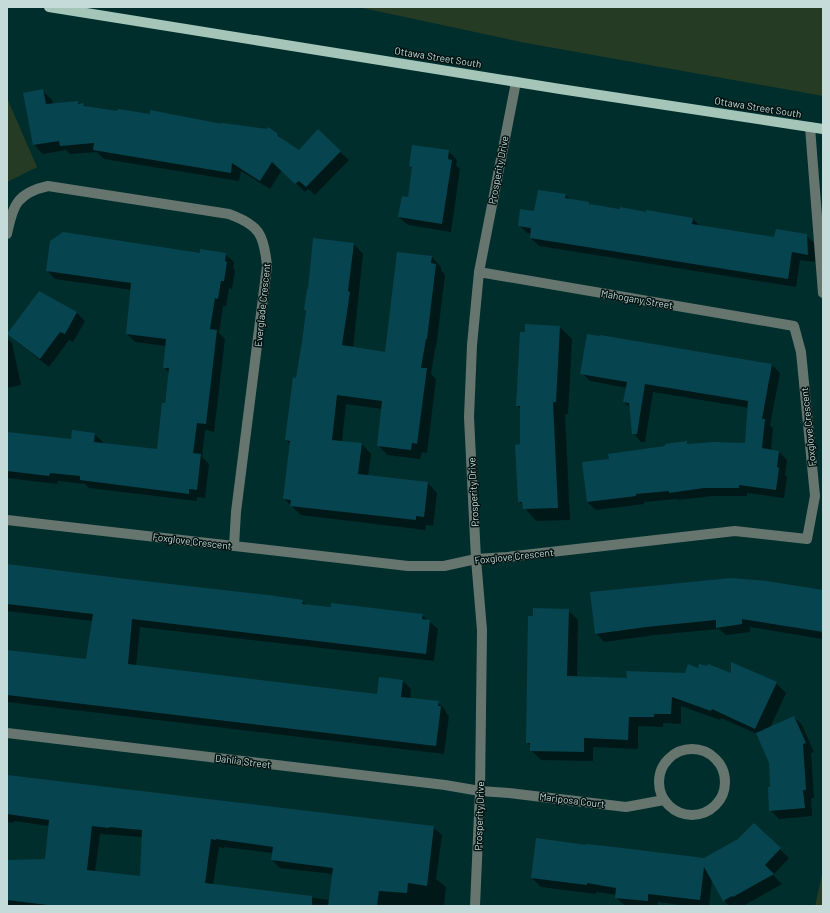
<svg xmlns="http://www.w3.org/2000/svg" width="830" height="913" viewBox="0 0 830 913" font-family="Barlow,sans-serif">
  <rect width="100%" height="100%" fill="#002e2d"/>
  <!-- green -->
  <path fill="#253b24" d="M358 7H823V96L526 43Z
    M7 98 37 167 7 182Z
    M823 871V906H815Z"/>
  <!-- shadow -->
  <path fill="#0007" fill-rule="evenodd" d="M43 91 52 100 53 104 78 102 81 105 84 104 87 108 277 134 285 142 299 151 340 152 349 160 315 195 308 189 305 192 282 170 270 189 241 171 239 181 104 159 97 152 70 154 66 150 43 154 34 145Z
    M448 151 457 160 456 165 460 169 451 232 408 225 399 217 408 198 413 169 410 166Z
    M565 195 571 200 589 203 591 205 693 219 700 226 775 238 806 235 814 243 815 262 800 260 796 287 539 246 531 238V234L527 233 519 225 535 212Z
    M354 244 363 254 353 348 386 353 432 257 441 267V270L445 275 436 348H435L431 374 436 379 427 453 422 452 420 459 387 455 378 445 382 409 346 404 342 442 362 444 371 454 368 476 428 483 437 493 433 526 426 525 425 530 301 515 284 499 291 445 286 440 297 379 306 311 305 310Z
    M201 254H225L234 262 233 268 235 271 232 289 229 288 226 306H223L219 333 225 339 214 432 205 430 202 457 209 464 205 498 197 497V501L89 488 85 484 58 481 57 484 7 478V433L72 440 94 434 103 442 102 444 158 450 169 373 164 367 166 346 135 342 127 334 132 290 55 279 47 270Z
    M76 312 85 321 73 342 69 340 49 367 17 342 8 334Z
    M526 325 560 327 572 339 568 414H565L570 520 536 521 519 501 521 410 517 405Z
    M7 338 12 343 21 385 7 388Z
    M772 365 780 373 770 425 773 428 771 451 779 452 787 460 785 475 787 477 784 498 747 493V496H712L678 500 676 499 644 502V504L596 510 587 502 610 460 686 442 688 445 746 444 749 408 653 392 645 442H641L633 433 630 408 624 402 627 388 590 381 582 373Z
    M7 565 302 601 307 605 422 615 438 629 434 661 140 627 136 666 378 695 403 681 411 689 410 699 438 702 446 711V713L449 716 444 754 7 702V651L87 660 93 621 7 611Z
    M823 594V630L822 639 750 627V632L726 635 719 629 655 635 604 642 596 633Z
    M568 610 578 620 577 677 628 679 685 674 698 669 732 674 776 683 786 693 770 728 794 717 802 725 814 752 811 753 814 798H811L812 816 779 819 770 810 772 788 770 763 757 734 721 718 720 720 681 706V724L663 723V727L638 726V749L593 747V761L541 760 531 750V747L527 742Z
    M7 776 433 827 442 835 436 879 446 887 444 906H7V861L46 859 49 826 14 821V823L7 822ZM100 834 143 837 141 877 95 872ZM219 847 224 848V847L273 853 272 860 280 868 333 874 330 900 213 885Z
    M754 824 789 858 773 875 782 884 743 906 742 905 739 906H729L724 900 712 880 709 906H687L658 902V906H625L616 897 617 895 596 892V894L541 887 532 878 704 859 738 840Z"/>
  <!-- building -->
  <path fill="#064550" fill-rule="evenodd" d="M43 89 46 104 78 101V104L84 103V106L117 111 118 109 150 114V110L222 124V123L267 129 268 127 277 133 278 136 299 150 318 129 341 151 306 187 299 181 295 184 272 162 260 181 232 163 231 173 93 150 94 143 60 146 59 141 33 145 23 93Z
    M412 145 449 150 448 159 452 160 442 224 398 217 402 196 408 197 412 167 409 166Z
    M538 190 566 194 565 198 589 202V204L620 209V207L646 212V210L693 218 692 224 774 237 776 229 807 234 808 255 792 252 788 279 530 238 531 228 518 226 520 209 534 211Z
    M63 232 200 253V249L226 253 225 261 227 262 224 281H221L218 299 215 298 210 329 217 330 206 424 197 423 193 453 201 454 197 490 189 489V494L80 480V476L50 473 49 476 7 471V432L71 439 72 430 95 433 94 442 157 449 162 403H165L169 368H163L166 339 126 334 131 283 46 271 50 241Z
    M313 238 354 243 348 291 350 292 342 345 385 352 397 252 432 256 431 263 436 264 427 339H426L421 368H427L417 444 412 443 411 450 377 446 382 401 337 395 332 440 362 443 358 474 428 482 424 517 416 516V520L290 506 291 500 283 499 290 441 285 440 293 377 296 378 302 341 306 310H304L307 289H308Z
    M39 291 77 312 65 334 60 332 40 359 7 334Z
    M525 324 560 326 556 402H553L558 508 523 509 522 502H518L515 445 520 444V406H516L517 388 520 332H525Z
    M587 334 599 336 600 335 772 364 762 419H765L762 448 779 451 777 467 779 468 776 490 739 485V488H704L669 493V491L636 494V496L587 502 582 462 609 459 608 454 665 446V444L687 441V444L715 442 745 443 748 401 645 384 637 434H632L629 403 623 402 627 382 580 374Z
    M7 564 127 579 268 595 303 600 302 604 331 607V603L423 614 422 619 430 620 426 654 132 619 128 664 377 694 379 677 403 680 401 697 439 701 438 706H441L436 746 7 695V650L86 659 93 614 7 604Z
    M731 578 766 581 823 590V632L742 619V624L716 628V620L646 627 595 634 590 592Z
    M533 608 569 609 567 676 627 678 626 671 685 673 688 664 698 668 699 664 707 666 708 664 731 673V662L777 682 755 729 712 709 711 711 672 697 671 714H654V717H629L628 740 584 738V752L530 751V743H526L528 616H533Z
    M794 716 806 743 803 744 806 790H803L805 808 769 811 768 787H770L769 763 756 733Z
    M7 775 434 826 427 886 408 883 407 893 379 891 377 906H328L333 868 271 860 273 847 216 839V840L211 839 205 883 312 896V906H56L7 900V860L45 859 49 820 7 814ZM92 826 109 828V827L142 830 140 876 87 870Z
    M754 823 781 848 765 865 774 874 733 897 732 896 723 901 704 867 700 900 648 894V901L615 898 616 888 587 883V885L531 878 536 838 586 845V844L614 847 704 858 738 839Z"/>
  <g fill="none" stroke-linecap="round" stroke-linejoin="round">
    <!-- minor -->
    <path stroke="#66766f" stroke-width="10" d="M810 127 823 293
      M7 234C13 205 17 193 48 186L229 214C259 225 264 234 267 266L236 512 234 546
      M7 520 408 566H444L476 559 507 557 735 531 807 539 815 496 801 352 794 326 479 272
      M7 733 445 785 480 791 509 793 626 807 664 800
      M659 782a33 33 0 1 1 66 0a33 33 0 1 1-66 0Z
      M475 906 480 791 482 630 476 559 469 417 472 345 479 272 516 82"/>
    <!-- major -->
    <path stroke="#a4c5b7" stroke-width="10" d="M49 7 560 89 823 129"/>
  </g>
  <g text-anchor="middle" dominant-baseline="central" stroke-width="3" stroke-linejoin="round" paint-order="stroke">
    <!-- street labels -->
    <g font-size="10" fill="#c4dbd9" stroke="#031312">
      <text transform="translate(438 57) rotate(9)">Ottawa Street South</text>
      <text transform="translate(758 107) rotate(9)">Ottawa Street South</text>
      <text transform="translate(498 170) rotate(-79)">Prosperity Drive</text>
      <text transform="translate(637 299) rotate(10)">Mahogany Street</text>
      <text transform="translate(262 305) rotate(-84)">Everglade Crescent</text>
      <text transform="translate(808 427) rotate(-96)">Foxglove Crescent</text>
      <text transform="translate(473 492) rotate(-93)">Prosperity Drive</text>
      <text transform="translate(192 541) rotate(7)">Foxglove Crescent</text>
      <text transform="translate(514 556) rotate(-6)">Foxglove Crescent</text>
      <text transform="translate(243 761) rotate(7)">Dahlia Street</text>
      <text transform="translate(572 800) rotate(7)">Mariposa Court</text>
      <text transform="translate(479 816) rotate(-88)">Prosperity Drive</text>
    </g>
  </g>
  <!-- border -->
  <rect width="830" height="913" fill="none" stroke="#c4dbd9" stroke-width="16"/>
</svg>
